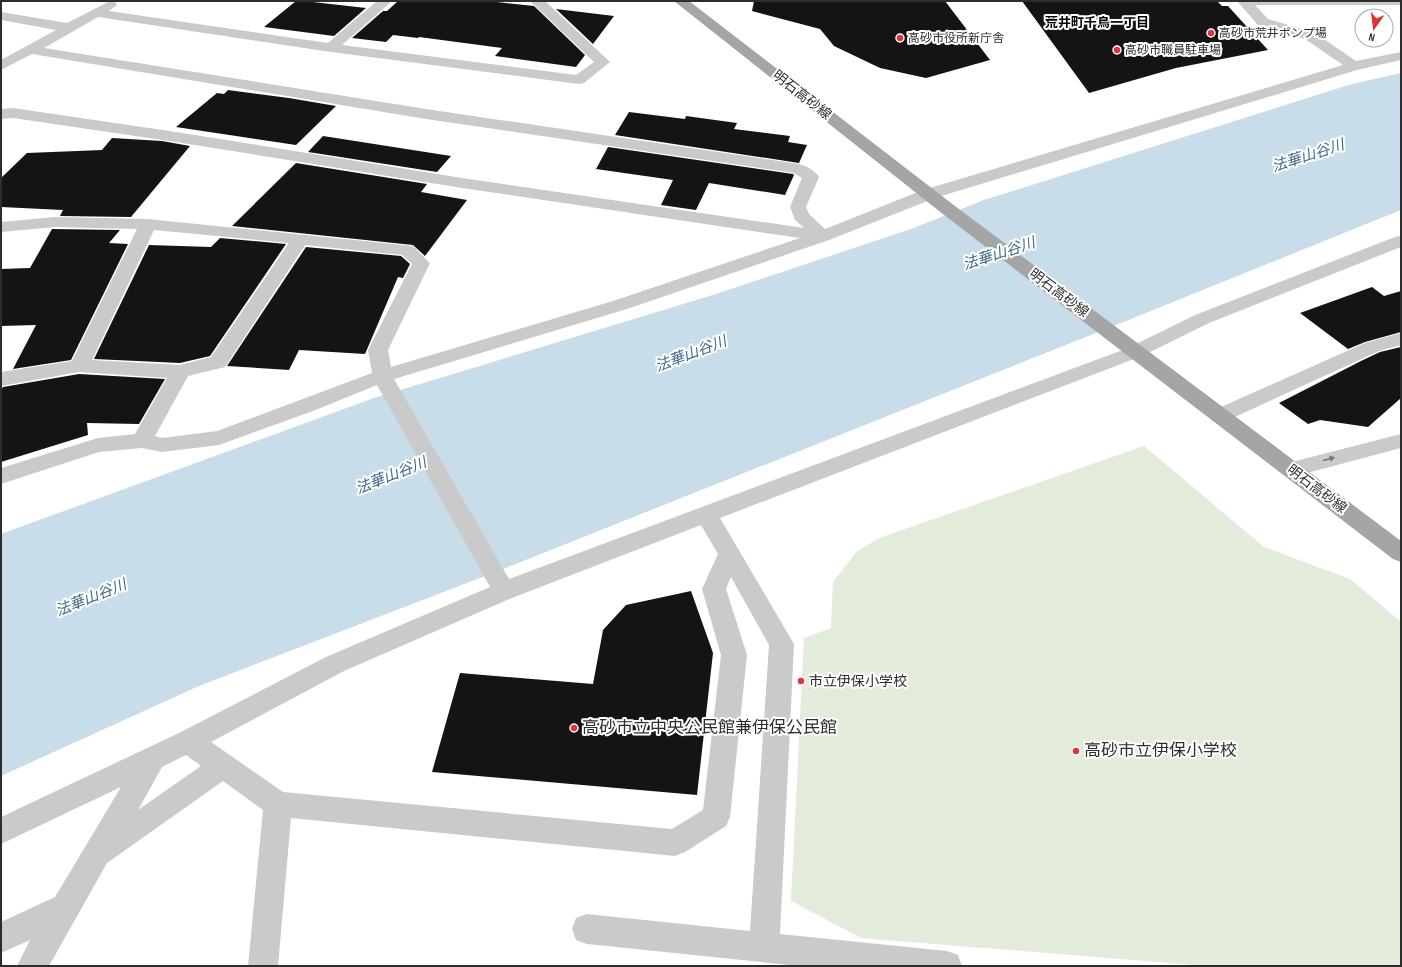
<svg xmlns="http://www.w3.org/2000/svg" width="1402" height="967" viewBox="0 0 1402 967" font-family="'Sofia Sans Condensed','Noto Sans JP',sans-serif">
  <rect width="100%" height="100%" fill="#fff"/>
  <!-- green -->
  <path fill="#e3ebdb" d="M1144 446 1264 547 1350 579 1401 622V966H1205L861 938 791 901 804 638 831 628 833 582 857 551 882 537Z"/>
  <!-- water -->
  <path fill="#c8dcea" d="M1401 73V210L1131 319 493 573 199 686 1 776V534L374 398 716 294 911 229 984 200 1352 84Z"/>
  <!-- building -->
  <path fill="#141414" d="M296 1H304L366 8 334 36 264 27Z
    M398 1H488L534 6 585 55 576 67 495 56 502 48 419 37 418 38 393 35 386 42 352 38 383 11H387Z
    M754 1H945L990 60 926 78 880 68 834 46 820 29 752 11Z
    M1022 1H1217L1222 6H1228L1268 50 1176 68 1089 93Z
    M556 9 614 16 593 44Z
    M228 90 289 98 336 106 296 145 176 127 217 93 224 94Z
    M629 112 685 119 686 116 737 123 734 129 790 136 788 142 807 145 799 163 615 135Z
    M323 136 451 156 437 172 308 152Z
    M112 138 162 141 190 146 131 217 60 216 63 210 1 207V178L27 153 102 150Z
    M608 147 793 174 794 175 785 195 709 183 696 210 661 205 673 180 596 169Z
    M296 163 427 184 421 192 467 200 425 256 413 245 232 226Z
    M52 229 120 230 109 243 128 244 71 360 13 369 36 325 1 326V269L30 268Z
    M220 238 286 244 210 356 180 363 94 359 149 245 211 247Z
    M306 247 401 256 410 264 403 278 398 277 365 354 299 350 289 370 227 366Z
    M1372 287 1384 296 1401 291V332L1365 342 1348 349 1300 313Z
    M1401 347V398L1368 427 1320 420 1308 424 1279 403 1363 360 1380 352Z
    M79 374 165 379 139 424 87 423 88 435 1 462V390L3 387Z
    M691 591 713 653 697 795 432 772 460 673 593 684 603 630 626 605Z"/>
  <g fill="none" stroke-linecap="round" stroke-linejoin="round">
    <!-- minor -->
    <path fill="#cacaca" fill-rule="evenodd" d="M110 1 115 2 117 5 109 11 328 43 377 1H392L342 45 576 75 594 62 530 1H545L610 62 584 83 579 84 331 52 98 17 44 48 426 109 799 164C807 166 815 171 819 177L806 207 809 214 825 229 923 190 1343 65 1305 39 1258 25 1237 1H1401V5H1255L1268 19 1315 33 1356 61 1401 52V60L1357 70 935 198 829 240 627 309 394 379 509 579 1128 348 1195 315 1395 237 1401 236V247L1209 323 1142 356 720 518 794 644 780 934 947 951 958 955 962 966H799L587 944 576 940 572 929 576 918 587 914 750 931 769 645 731 577 726 589 747 655 730 817 726 826 685 852 675 856 291 818 278 966H248L263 810 223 781 107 863 49 966H17L30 940 1 953V922L55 897 121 787 1 844V817L179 733 326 657 490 587 377 385 313 411 219 445 162 452 142 448 99 452 1 484V468L98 438 135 434 167 378 79 372 1 386V372L72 361 137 229 55 227 1 232V222L55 217 148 219 413 246 430 263 388 350 391 367 613 301 800 238 462 188 176 142 13 118 1 119V109L13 108 176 132 462 178 804 228 795 220 790 207 802 178 794 173 426 119 32 54 1 70V60L56 30 1 20V12L67 23ZM154 230 289 243 211 357 180 365 92 360ZM305 245 402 255 412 264 368 350 372 373 217 431 162 438 155 436 188 376 225 367ZM701 525 718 554 702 589 721 655 703 810 672 829 283 792 211 742 344 671 512 598ZM186 755 201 766 138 810 162 767Z
      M1401 333V345L1379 351 1226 421 1219 423 1212 421 1209 416 1212 411 1365 343Z
      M1401 434V448L1292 477 1284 474 1281 469 1284 464Z"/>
    <!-- major -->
    <path fill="#a5a5a5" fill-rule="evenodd" d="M674 1H689L951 203 1401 541V562L1393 559 939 211Z"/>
  </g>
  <!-- one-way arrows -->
  <defs><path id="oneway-solid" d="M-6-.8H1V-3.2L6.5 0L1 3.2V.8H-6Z"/></defs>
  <use fill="#747474" href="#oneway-solid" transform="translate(1329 459) rotate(-15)"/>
  <!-- markers -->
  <g fill="#e0343c" stroke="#fff" stroke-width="1.5">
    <circle cx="1211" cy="33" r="4"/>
    <circle cx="900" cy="38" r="4"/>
    <circle cx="1117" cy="50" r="4"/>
    <circle cx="801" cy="681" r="4"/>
    <circle cx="574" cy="728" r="4"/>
    <circle cx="1076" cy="751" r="4"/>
  </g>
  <g text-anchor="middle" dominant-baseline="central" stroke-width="4" stroke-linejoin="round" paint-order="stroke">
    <!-- far-poi labels -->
    <g font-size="12" fill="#2d2d2d" stroke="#fff" text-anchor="start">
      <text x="1219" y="33">高砂市荒井ポンプ場</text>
      <text x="908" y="38">高砂市役所新庁舎</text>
      <text x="1125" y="50">高砂市職員駐車場</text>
    </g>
    <!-- far-neighbourhood labels -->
    <g font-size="13" font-weight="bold" fill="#000" stroke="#fff">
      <text x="1097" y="23">荒井町千鳥一丁目</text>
    </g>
    <!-- street labels -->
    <g font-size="14" fill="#2d2d2d" stroke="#fff">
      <text transform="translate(802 95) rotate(38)">明石高砂線</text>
      <text transform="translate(1059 293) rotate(37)">明石高砂線</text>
      <text transform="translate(1317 489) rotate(37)">明石高砂線</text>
    </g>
    <!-- poi labels -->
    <g font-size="14" fill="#2d2d2d" stroke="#fff" text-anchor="start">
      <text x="809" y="681">市立伊保小学校</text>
    </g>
    <!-- water labels -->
    <g font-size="15" font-style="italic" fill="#3e6c8d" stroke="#fff">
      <text transform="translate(1308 156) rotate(-18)">法華山谷川</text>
      <text transform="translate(999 254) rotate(-18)">法華山谷川</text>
      <text transform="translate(691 354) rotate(-21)">法華山谷川</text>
      <text transform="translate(391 476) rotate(-22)">法華山谷川</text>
      <text transform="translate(91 598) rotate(-22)">法華山谷川</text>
    </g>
    <!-- near-poi labels -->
    <g font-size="17" fill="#2d2d2d" stroke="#fff" text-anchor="start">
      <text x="582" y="728">高砂市立中央公民館兼伊保公民館</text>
      <text x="1084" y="751">高砂市立伊保小学校</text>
    </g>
  </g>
  <!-- border -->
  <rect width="1402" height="967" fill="none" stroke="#2d2d2d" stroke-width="4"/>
  <!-- north arrow -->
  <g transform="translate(1374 28) rotate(194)"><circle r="19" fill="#ffffff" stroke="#ababab"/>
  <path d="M0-3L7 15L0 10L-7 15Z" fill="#e0343c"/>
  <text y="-6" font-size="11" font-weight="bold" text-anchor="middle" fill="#2d2d2d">N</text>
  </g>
</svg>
